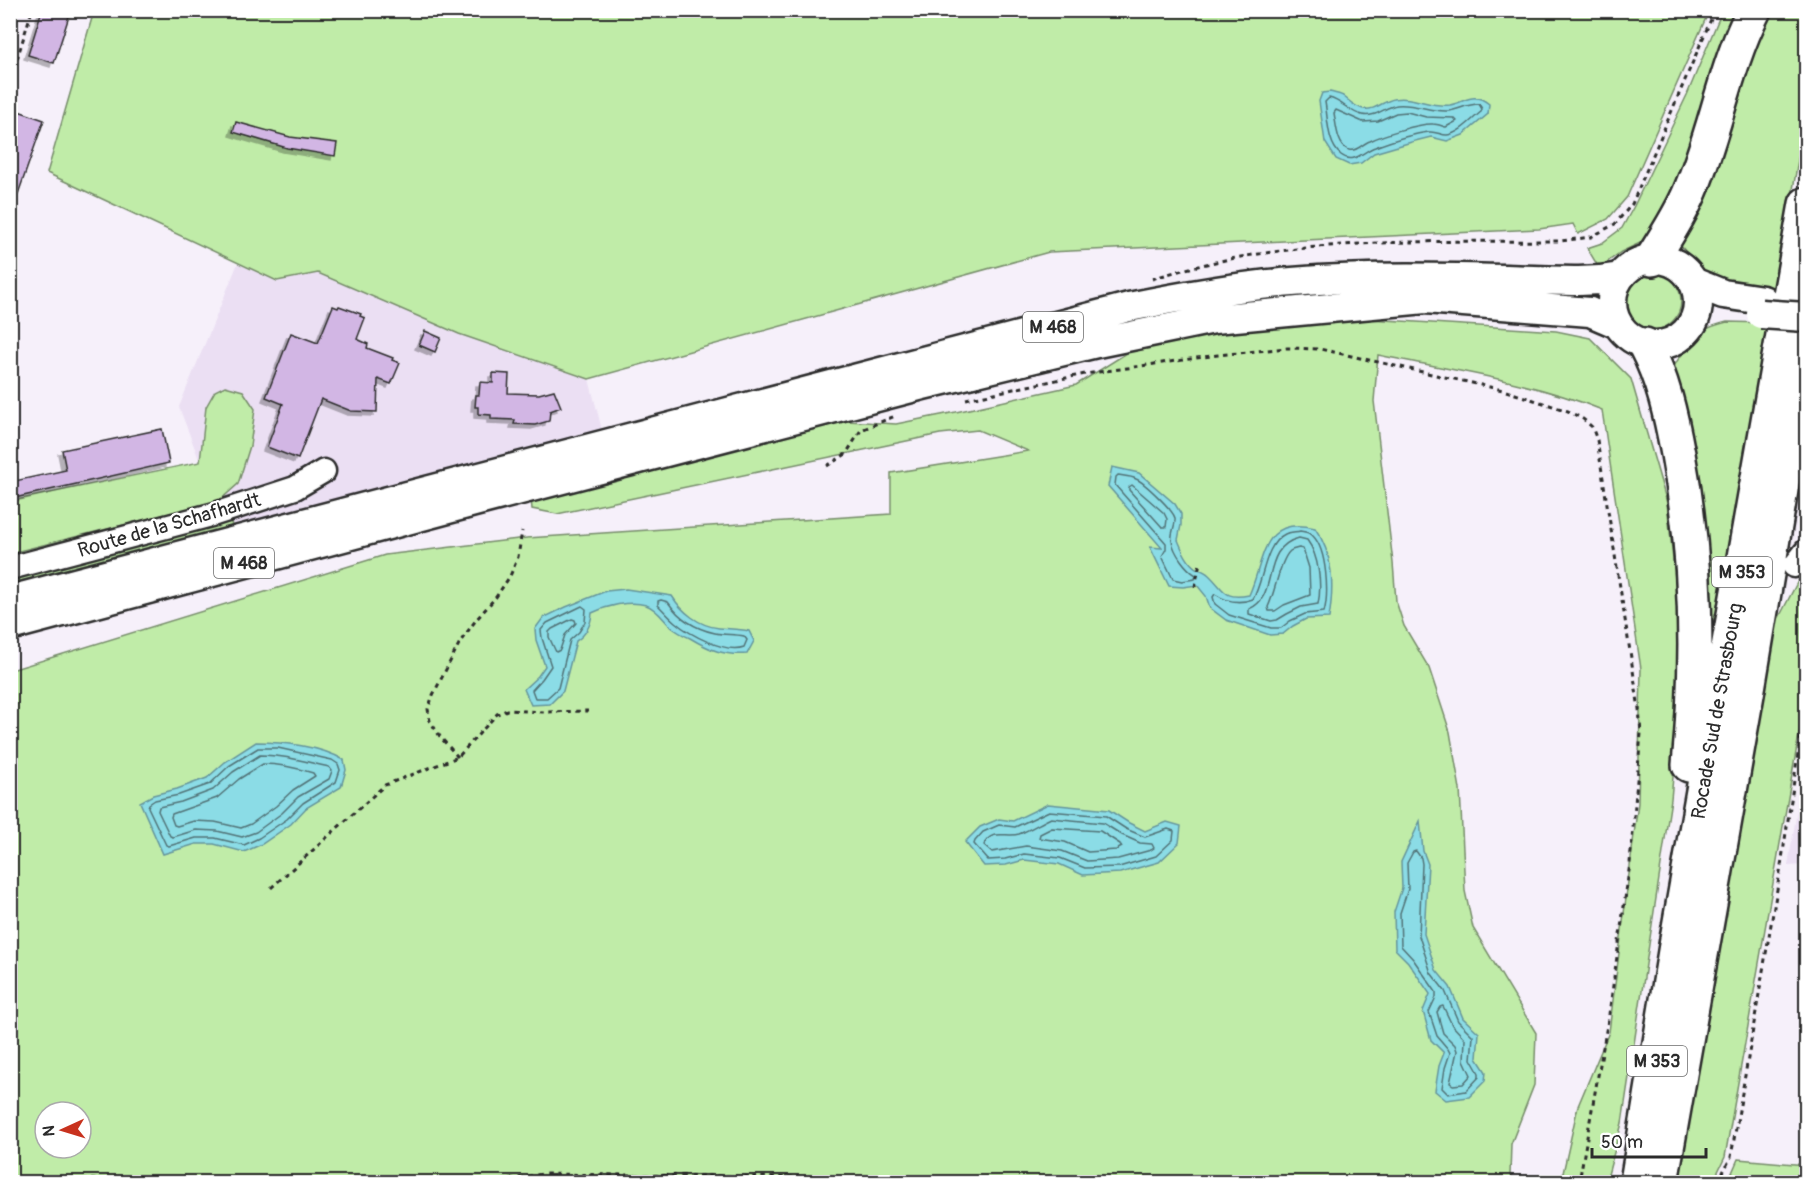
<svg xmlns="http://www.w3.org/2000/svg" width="1817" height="1193" viewBox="0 0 1817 1193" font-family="Pangolin,sans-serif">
  <defs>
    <filter id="shadow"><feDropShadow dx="-4" dy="4" stdDeviation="0" flood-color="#0004"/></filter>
  </defs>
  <rect width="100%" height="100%" fill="#f6f0fa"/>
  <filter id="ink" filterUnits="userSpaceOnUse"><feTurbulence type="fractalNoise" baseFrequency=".0167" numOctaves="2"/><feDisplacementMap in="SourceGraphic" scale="12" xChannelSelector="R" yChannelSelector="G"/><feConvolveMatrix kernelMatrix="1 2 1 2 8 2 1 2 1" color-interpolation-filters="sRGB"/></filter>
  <g filter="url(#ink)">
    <!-- built -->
    <path fill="#ebdff3" d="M238 263 277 281 318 273 589 379 604 438 235 530 200 462 179 407Z
      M1806 756V865L1788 866V865Z"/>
    <!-- green -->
    <path fill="#c0eca8" stroke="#768c6a" stroke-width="1.5" fill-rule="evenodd" d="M94 11H1709L1627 197 1608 219 1578 234 1573 224 1539 229 1049 252 589 379 459 334 318 273 277 281 47 173Z
      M1722 11H1744L1685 179 1653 237 1621 252 1599 268 1587 248 1602 243 1622 228 1634 206 1687 95Z
      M1765 11H1806V114L1776 288H1751L1712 283 1681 246Z
      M1623 301a29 29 0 1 1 58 0a29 29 0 1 1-58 0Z
      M1354 318 1556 331 1590 338 1631 379 1667 503 1682 645 1680 700 1671 799 1622 1123 1606 1182H1561L1578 1106 1609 1032 1638 803 1641 669 1602 410C1534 382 1451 370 1378 355L1374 401 1393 563 1396 601 1404 626 1429 668 1450 732 1460 789 1465 891 1473 928 1536 1033 1534 1085 1511 1144 1510 1175 1520 1182H10L11 670 385 555 527 538 891 514V473L1028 451 978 430 940 434 557 514 532 509 531 499 774 437 848 421 896 424 956 412 1076 385 1130 351 1262 325ZM45 1112H81V1148H45Z
      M1727 322 1768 323 1701 724 1672 373C1675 362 1679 358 1687 349 1702 331 1703 328 1727 322Z
      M225 386 243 391 255 409 250 446 238 484 219 501 11 553V501L200 462 206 407 215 391Z
      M228 518 235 530 11 594V574Z
      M1806 570V695L1725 1157 1713 1182H1678L1712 975 1774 627 1797 583Z
      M1738 1159 1806 1165V1182H1728Z"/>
    <!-- water -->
    <path fill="#8bdce6" stroke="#65959b" stroke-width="1.5" d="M1330 92C1334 93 1339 94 1343 96 1349 101 1355 107 1363 109 1375 111 1383 101 1394 99 1413 95 1430 108 1450 105 1466 102 1473 91 1489 104L1488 114 1463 135 1447 141 1431 137 1415 141 1374 153 1361 163 1349 165 1336 159 1325 142 1319 101 1322 93Z
      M1112 467 1139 473 1175 504 1181 514V525L1178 540C1182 549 1187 562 1196 568 1201 570 1205 571 1209 575 1225 590 1223 600 1249 595 1265 560 1261 515 1315 528 1334 555 1334 587 1329 618L1306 619 1293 626 1283 634 1270 635 1226 620 1210 608 1206 596 1197 585 1183 587 1169 586 1150 547 1162 548 1108 486Z
      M626 589 672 596C682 612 699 626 719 628 729 629 739 629 749 631L754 641 747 654C724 656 710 650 690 638 683 635 676 631 670 626 663 619 656 608 646 605 629 600 607 606 592 613 591 625 587 634 576 641L563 691 550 704 531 705 524 689 538 676 545 666 536 640 535 629 543 618 566 607 606 591Z
      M256 742C283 742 321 746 344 760L346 770 341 787 306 808 291 824 262 844 244 852 214 844H196L163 854 140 802 153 795 177 789 207 778 225 762Z
      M1048 804 1109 810 1129 823 1145 831 1167 822 1181 826 1179 843 1159 862 1120 873 1083 875 1059 864 1024 860 1006 865 984 866 965 842 980 827 999 819 1013 821Z
      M1420 821 1423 851 1428 864 1424 934 1436 970 1450 987 1463 1018 1479 1033 1477 1058 1486 1072 1485 1081 1469 1097 1446 1100 1435 1091 1439 1066 1444 1053 1431 1040 1423 1011 1430 994 1408 962 1395 949 1394 912 1402 888 1401 862Z"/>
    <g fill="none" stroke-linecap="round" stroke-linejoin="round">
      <!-- shore -->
      <path stroke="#517276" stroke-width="1.5" d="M1329 98C1342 101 1349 112 1362 115 1376 118 1384 107 1397 105 1414 103 1430 112 1448 111 1459 110 1466 104 1479 104L1482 109 1481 112C1472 119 1459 134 1447 135 1441 135 1435 131 1429 132 1411 134 1391 141 1375 147 1363 151 1354 165 1341 155 1327 144 1328 118 1325 102Z
        M1336 110 1363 122 1378 121 1396 113 1407 112 1426 117 1454 118 1457 121 1446 127C1442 126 1437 124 1433 124 1420 123 1382 135 1370 141 1363 143 1357 152 1349 150 1337 147 1336 123 1334 113Z
        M1118 475C1123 476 1131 476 1136 479 1144 482 1173 510 1175 518 1176 526 1170 534 1172 541 1174 553 1186 569 1196 575L1195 579 1182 581 1173 579 1162 556 1166 549V543L1115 485 1116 477Z
        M1132 485 1164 513 1167 519 1166 527H1162L1129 490V487Z
        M1300 531C1305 532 1310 532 1313 536 1327 550 1329 594 1324 612L1305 614 1290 621 1281 628H1271L1229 615 1215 604 1213 597 1215 594C1227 602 1239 604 1253 599 1264 581 1264 544 1285 534 1290 532 1296 532 1300 531Z
        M1299 538 1307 540C1319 556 1322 585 1318 604L1301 607 1287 614 1277 620 1271 621 1249 614V609C1280 597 1259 548 1299 538Z
        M1299 548 1303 549 1309 568 1310 595 1284 605 1275 611H1269L1268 607C1275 593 1280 560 1290 551 1293 549 1296 549 1299 548Z
        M661 600 668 602C679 618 696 629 715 633 725 635 734 634 744 636L747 640 744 647C725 654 689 634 675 622 669 617 663 610 658 605V601Z
        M582 606 586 609 585 622 579 632 570 640 558 688 547 698H535L532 690 542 679 551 666 542 638 541 630 547 623Z
        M572 619 575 620 576 623 565 635 560 650 556 652 549 637V632L552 629Z
        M258 748H278L332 760 338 764 340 770 336 782 303 803 287 819 259 838 244 845 215 838H196L169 846 166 845 148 807 149 804 155 800 179 795 210 784 229 766Z
        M260 755C284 755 306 762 329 767L332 771 329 779 298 797 282 813 256 832 242 837 217 831 196 830 173 837 170 836 158 811 159 807 181 802 213 790 233 772Z
        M263 764C280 764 297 768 313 773L315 776 293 790 276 806 251 824 241 828 215 822 194 821 177 826 174 825 171 817 172 814 217 798 239 779Z
        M1049 811 1106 816 1126 829 1145 837 1168 829 1174 831 1173 840 1156 856 1119 867 1085 868 1060 858 1024 854 1005 859 988 860 974 844 975 841 983 832 999 825 1015 827Z
        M1051 818 1103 823 1122 835 1140 843 1152 844 1154 848 1151 850 1118 859 1087 861 1062 851 1026 846 992 852 984 845C991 828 1007 838 1019 834 1030 830 1040 823 1051 818Z
        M1052 828 1100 831 1120 844 1122 847 1116 850 1088 852 1065 842 1039 838 1040 834Z
        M1416 851 1421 858 1422 864 1419 936 1431 973 1445 991 1458 1021 1473 1036 1471 1059 1479 1073V1077L1466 1091 1448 1094 1442 1088 1445 1068 1450 1053 1448 1049 1437 1036 1429 1012 1436 997V992L1413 959 1401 946 1400 913 1408 889 1407 863 1413 852Z
        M1443 1006 1452 1025 1465 1039 1464 1060 1471 1075 1463 1084 1453 1085 1450 1083 1457 1051 1455 1045 1443 1033 1437 1012 1440 1007Z"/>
    </g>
    <!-- building -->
    <path fill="#d2b6e4" stroke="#2b2b2b" stroke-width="1.5" filter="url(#shadow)" d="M42 10H71L54 63 28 55Z
      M10 108 44 120 12 211 10 210Z
      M236 122 290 137 337 143 335 156 287 148 233 132Z
      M333 306 338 308 339 306 361 314 360 316 365 318 357 339 368 344 367 348 393 358 392 360 400 363 391 384 378 379 377 412 351 411 321 399 298 459 267 447 283 404 266 397 291 333 318 343Z
      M425 331 441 338 435 352 419 345Z
      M493 373 509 374 508 393 539 394 554 390 561 407 550 411 549 421 535 425 514 424 515 420 491 419V415L478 414V407H475L476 395H479L480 382 493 383Z
      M162 429 169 463 10 499V482L66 470 62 450Z"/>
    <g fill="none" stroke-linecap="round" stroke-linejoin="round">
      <!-- minor casing -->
      <g stroke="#2b2b2b" stroke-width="27">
        <path id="minor" d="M1794 566 1806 551
          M10 568 215 514 295 488 324 471"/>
      </g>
      <!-- major casing -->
      <g stroke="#2b2b2b" stroke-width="33">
        <path id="major" d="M1612 302a43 43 0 1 1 86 0a43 43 0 1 1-86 0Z
          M1693 282 1723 294 1763 300
          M10 600 1129 307C1183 296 1237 286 1292 282 1387 274 1483 279 1579 281L1600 280 1620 277
          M10 626 478 501 923 385 1097 343 1214 319 1425 299 1590 312 1618 324"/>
      </g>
      <!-- highway casing -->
      <g stroke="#2b2b2b" stroke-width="38">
        <path id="highway" d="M1652 259C1665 238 1679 217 1689 194 1715 135 1724 69 1754 10
          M1645 345C1663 379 1671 416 1678 454 1697 556 1699 661 1689 765
          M1637 1182 1677 939 1806 204
          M1661 1182 1749 683 1806 339"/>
      </g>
      <!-- path -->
      <path stroke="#2b2b2b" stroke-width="3" stroke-dasharray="4.5 4.5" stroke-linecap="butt" d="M17 59 32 10
        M1152 279C1284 236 1424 242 1561 241L1591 237 1615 224 1632 204 1715 10
        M966 399 1085 374 1218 355 1287 348 1320 349 1503 390 1568 411 1583 419 1592 427 1597 440 1639 709 1641 733 1630 863 1609 1014 1579 1182
        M827 466 846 454 861 430 895 416
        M1195 587 1200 562
        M458 757 441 738 430 721 428 709 433 695 460 642 476 620 496 597 510 576 518 557 522 531
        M271 888 385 785 458 757 497 714 507 710 546 712 588 711
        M10 1179 401 1182
        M492 1182 543 1174 937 1179 947 1182
        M1718 1182 1731 1157 1780 872 1806 702"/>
      <!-- minor -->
      <use href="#minor" stroke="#fff" stroke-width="22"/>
      <!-- major -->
      <use href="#major" stroke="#fff" stroke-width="28"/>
      <!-- highway -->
      <use href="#highway" stroke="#fff" stroke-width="33"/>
      <!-- major-bridge casing -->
      <g stroke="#2b2b2b" stroke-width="33" stroke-linecap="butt">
        <path id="major-bridge" d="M1761 314 1806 317"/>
      </g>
      <!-- major-bridge -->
      <use href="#major-bridge" stroke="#fff" stroke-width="28"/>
    </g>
  </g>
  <g text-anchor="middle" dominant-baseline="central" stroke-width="4.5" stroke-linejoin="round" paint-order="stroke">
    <!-- shield labels -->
    <g fill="#fff" stroke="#6b6b6b" stroke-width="1.5">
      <rect x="1023" y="312" width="60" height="30" rx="4.5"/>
      <rect x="214" y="548" width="60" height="30" rx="4.5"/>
      <rect x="1712" y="557" width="60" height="30" rx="4.5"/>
      <rect x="1627" y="1046" width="60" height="30" rx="4.5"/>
    </g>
    <g font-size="18" font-weight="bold" fill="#2b2b2b">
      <text x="1053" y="327">M 468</text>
      <text x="244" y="563">M 468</text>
      <text x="1742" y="572">M 353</text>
      <text x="1657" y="1061">M 353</text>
    </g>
    <!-- street labels -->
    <g font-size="20" fill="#2b2b2b" stroke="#fff">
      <text transform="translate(169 525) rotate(-16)">Route de la Schafhardt</text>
      <text transform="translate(1717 711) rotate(-80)">Rocade Sud de Strasbourg</text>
    </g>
  </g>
  <!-- margin -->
  <rect width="1817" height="1193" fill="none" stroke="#fff" stroke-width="36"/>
  <rect x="18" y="18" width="1781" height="1157" fill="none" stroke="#2b2b2b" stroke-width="2" filter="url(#ink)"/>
  <!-- north arrow -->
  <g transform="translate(63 1130) rotate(266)"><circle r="28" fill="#ffffff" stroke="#aaaaaa" stroke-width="1.5"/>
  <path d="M0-4.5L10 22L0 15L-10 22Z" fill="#c8321e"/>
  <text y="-9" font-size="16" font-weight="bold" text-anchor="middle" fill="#2b2b2b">N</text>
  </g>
  <!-- scale -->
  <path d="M1592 1148v9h114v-9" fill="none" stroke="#2b2b2b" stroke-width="3"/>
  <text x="1601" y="1148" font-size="18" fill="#2b2b2b" stroke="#ffffff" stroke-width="4.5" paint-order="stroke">50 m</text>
</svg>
